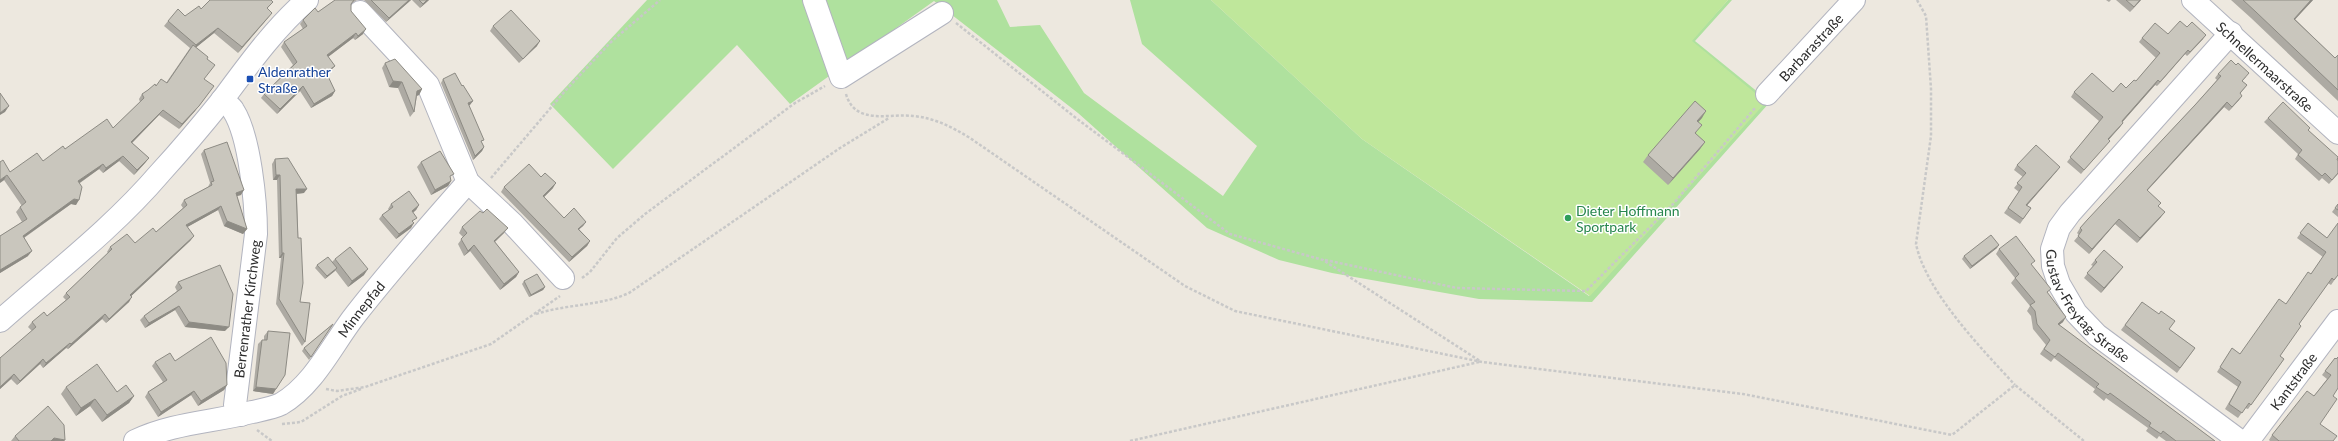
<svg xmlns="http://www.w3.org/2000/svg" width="2338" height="441" viewBox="0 0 2338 441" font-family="Lato,sans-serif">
  <rect width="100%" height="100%" fill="#ede8df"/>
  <!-- green -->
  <path fill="#afe19e" d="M647 0H997L1010 27 1040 25 1084 93 1223 196 1257 146 1142 44 1130 0H1211L1362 139 1589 296 1765 102 1691 41 1728 0H1732L1695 41 1770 102 1592 302 1479 299 1332 273 1279 260 1207 228 1078 113 934 1 790 104 737 45 613 169 550 104Z"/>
  <!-- pitch -->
  <path fill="#bfe79b" d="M1211 0H1728L1692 41 1766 102 1590 296 1362 139Z"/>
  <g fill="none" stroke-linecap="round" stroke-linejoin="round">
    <!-- minor casing -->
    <g stroke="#b2b4bf" stroke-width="24">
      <g id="minor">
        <path d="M814 0 841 77 942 13"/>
        <path id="s1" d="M2193 0 2338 133"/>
        <path d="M360 12 428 85 468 182 512 223 563 278"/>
        <path id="s2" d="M2231 33 2070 213 2059 228 2052 249 2053 266 2059 284 2076 313 2097 335 2240 441"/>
        <path id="s3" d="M1767 94 1854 0"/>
        <path d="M222 100C225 103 231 106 233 110 250 136 256 203 256 234L235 405 241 415"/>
        <path d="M0 321C54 273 113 228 160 173 182 149 203 124 223 99 249 64 274 29 307 0"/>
        <path id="s4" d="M135 441C172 423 213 422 252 412 261 410 273 408 281 404 315 384 333 343 356 314 392 268 430 225 468 182"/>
        <path id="s5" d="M2248 441 2338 321"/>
      </g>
    </g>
    <!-- path -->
    <path stroke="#c8c8c8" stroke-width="2.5" stroke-dasharray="3 2" stroke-linecap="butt" d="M1917 0 1926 16 1931 89V136L1916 244C1926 292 1982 349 2015 385
      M956 23 1076 118 1230 234 1323 260 1480 361
      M846 94C855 126 890 113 913 116 935 118 952 127 970 138L1185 286 1235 311 1482 362 1743 394 1952 435 2015 385 2084 441
      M491 178 565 91 611 42 660 0
      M1325 260 1457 288 1586 291 1674 203 1755 108
      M582 278 590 272 617 238 645 214 795 103 825 86
      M536 314C567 304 600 306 629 293L840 148 889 118
      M326 389 337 391 365 387 491 344 560 296
      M282 424 301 422 342 396 361 389
      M257 430 272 441
      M1130 441 1479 362"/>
    <!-- minor -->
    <use href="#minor" stroke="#fff" stroke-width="22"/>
  </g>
  <!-- wall -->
  <path fill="#adaaa3" d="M335 0H357L352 3 351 4V11L363 34 355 40 353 38 328 57 335 66 331 70 326 74 335 91 332 96 311 108 300 91 277 114 261 98 264 94 293 65 281 47 284 42 303 29 300 24 303 20 318 12Z
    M361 0H411L386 22 364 0Z
    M412 0H429L420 8Z
    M2106 0H2111L2109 2Z
    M2116 0H2141L2130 12Z
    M2231 0H2313L2295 19 2335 58 2338 55V101L2251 18Z
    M273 2 267 9 268 18 238 53 214 33 196 47 207 59 204 79 195 111 179 129 159 115 132 143 149 158 145 163 134 175 119 161 103 173 99 169 80 183 76 205 71 204 24 238 28 256 0 273V236L22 222 16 212 20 207 22 206 4 180 0 183 10 172 43 161 65 149 113 128 140 102 139 99 142 94 156 86 166 83 190 48 164 26 168 21 185 16 201 9Z
    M493 26 537 46 519 63 490 31Z
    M2187 27 2203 39 2187 56 2185 54 2157 86 2155 85 2122 122 2120 127 2108 140 2106 145 2081 174 2067 162 2099 121 2071 97 2074 92H2113L2126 88 2136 81 2156 58 2139 42 2142 38 2168 34Z
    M385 63 422 89 419 95 417 96 414 112 410 117 398 88 389 87 382 68Z
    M2218 74 2246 77 2242 81 2247 85 2240 94 2239 100 2229 111 2224 107 2147 191 2161 203 2158 206 2161 217 2137 243 2115 224 2089 254 2074 241 2079 235 2077 233 2080 228 2195 105 2217 80 2215 78Z
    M443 79 462 86 473 101 469 105 482 143 484 147 482 151 473 160 441 83Z
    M1702 118 1698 122 1696 134 1705 142 1700 149 1668 185 1643 162 1648 155Z
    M2268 118 2308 130 2338 160V174L2329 184 2322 178 2319 181 2295 159 2298 154 2264 122Z
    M204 150 241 195 237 196 247 229 243 234 224 226 218 210 187 227 194 236 190 241 131 296 129 302 106 323 102 319 68 349 66 348 43 368 40 364 17 385 11 379 0 389V358L32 331 28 327 32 322 47 316 66 300 63 297 66 293 108 253 107 252 110 247 135 243 156 232 183 208 181 205 184 200 208 187 210 183 201 154Z
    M275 159 304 193 297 194 300 302 305 342 302 346 276 304 281 258H279L277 180H273L272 164Z
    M421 162 451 179V181L448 186 431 195 417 167Z
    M2017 165 2057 171 2027 205 2031 208 2020 224 2004 213 2019 192 2014 188 2023 177 2014 170Z
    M541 177 553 188 544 197 564 218 586 222 583 226 579 229 590 241 587 246 569 262 501 192 504 187Z
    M391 204 419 205 416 210 413 213V222L411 228 396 239 379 219 382 215 389 210 388 209Z
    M2338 204V217L2332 212Z
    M2308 223 2327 238 2338 275 2331 285 2328 283 2299 324 2280 356 2284 359 2248 409 2245 408 2238 418 2225 409 2238 387 2217 372 2232 348 2240 354 2286 304 2311 274 2323 257 2297 238Z
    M462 227 504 233 495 242 519 272 516 277 500 290 470 251 464 256 458 244 463 237 459 233Z
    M1997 248 1970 269 1962 259 1964 256Z
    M1999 249 2032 266 2063 322 2059 325 2215 441H2166L2159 436 2157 439 2146 431 2148 428 2106 398 2104 401 2093 392 2095 389 2054 358 2051 362 2040 354 2046 345 2033 329 2031 316 2027 311 2030 306 2011 283 2015 278 1996 254Z
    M335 259 364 275 348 287 335 270 325 279 315 268 317 265 332 262Z
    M2095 260 2119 272 2101 293 2084 278 2093 266 2091 265Z
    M524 281 545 287 543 290 529 297 522 284Z
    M178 282 225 331 185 327 175 310 145 328 140 320 144 316 177 291 175 287Z
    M2142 302 2169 329 2195 348 2177 373 2121 330Z
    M333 324 309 360 302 351 304 348Z
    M268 331 276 389 273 394 253 391 258 344 262 340H264V336Z
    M2335 358 2336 359 2333 396 2320 424 2333 441H2270L2269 440 2272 435 2314 396 2327 379 2322 375Z
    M175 361 227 385 224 390 198 406 191 395 158 417 145 397 148 392 163 382 152 366 155 362Z
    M66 387 117 392 134 396 129 403 102 422 90 406 76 416 61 394Z
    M15 436 64 441H11Z"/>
  <!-- shaded-wall -->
  <path fill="#8d8b84" d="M409 0H411L386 22 389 18Z
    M427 0H429L420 8 423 4Z
    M2140 0H2141L2130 12 2134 7Z
    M2311 0H2313L2290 25 2294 19Z
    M272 13 268 18 238 53 242 47Z
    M218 28 214 33 193 50 196 45Z
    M366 29 363 34 355 40 358 36Z
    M356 33 353 38 324 60 327 55Z
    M2206 35 2203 39 2187 56 2190 52Z
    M540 41 537 46 519 63 523 59Z
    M2188 50 2185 54 2157 86 2160 82Z
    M335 66 331 70 322 76 326 72Z
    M2158 80 2155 85 2119 126 2122 121Z
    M393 81 402 82 398 88 389 87Z
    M303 86 300 91 277 114 280 109Z
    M422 89 419 95 413 97 417 91Z
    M210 91 195 111 179 129 182 124Z
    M335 91 332 96 311 108 314 104Z
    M2242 96 2239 100 2229 111 2232 107Z
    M473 101 470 105 465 107 468 103Z
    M2227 102 2224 107 2143 195 2147 190Z
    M9 106 5 112 0 115V113Z
    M163 110 159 115 128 147 131 142Z
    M1706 111 1702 118 1693 128 1697 121Z
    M2123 123 2120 127 2105 144 2108 139Z
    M1705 142 1700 149 1668 185 1673 178Z
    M484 147 482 151 473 160 475 156Z
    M123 156 119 161 103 173 106 168Z
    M149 158 145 163 134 175 137 170Z
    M103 164 99 169 75 186 78 181Z
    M2060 167 2057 171 2023 210 2026 205Z
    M7 175 4 180 0 183V180Z
    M276 175H280L277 180H273Z
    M451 181 448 186 431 195 435 190Z
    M556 183 553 188 540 201 543 196Z
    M296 189H307L304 193 293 194Z
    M244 190 241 195 233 197 236 193Z
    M74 199 79 200 76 205 71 204 19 241 23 236Z
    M419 205 416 210 408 216 412 211Z
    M221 206 218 210 182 230 186 225Z
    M2165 212 2161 217 2137 243 2140 238Z
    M2119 219 2115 224 2089 254 2092 249Z
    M227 221 247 229 243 234 224 226Z
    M586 222 583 226 575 233 578 229Z
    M414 223 411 228 396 239 399 234Z
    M508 228 504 233 490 246 494 241Z
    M194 236 190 241 127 300 130 295Z
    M590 241 587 246 569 262 572 257Z
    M474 245 470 251 464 256 468 251Z
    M1999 245 1997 248 1970 269 1972 266Z
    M32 251 28 256 0 273V270Z
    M282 253H284L281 258H279Z
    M2123 267 2119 272 2101 293 2104 288Z
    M337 268 335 271 325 279 327 276Z
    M368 269 364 275 348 287 352 281Z
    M519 272 516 277 500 290 504 284Z
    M545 287 543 290 529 297 531 295Z
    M132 297 129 302 106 323 109 319Z
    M179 306 175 310 145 328 149 323Z
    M105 314 102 319 68 349 71 344Z
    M2066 317 2063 322 2054 329 2058 324Z
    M189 322 229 327 225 331 185 327Z
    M70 343 66 348 43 368 46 363Z
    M43 359 40 364 17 385 20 381Z
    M14 374 11 379 0 389V387Z
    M227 385 224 390 198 406 201 401Z
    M256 387 276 389 273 394 253 391Z
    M194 391 191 395 158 417 161 412Z
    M134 396 129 403 102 422 107 415Z
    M95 399 90 406 76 416 81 408Z
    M54 438 65 440 64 441H51Z"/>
  <!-- building -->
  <path fill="#c9c6bd" stroke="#8d8b84" d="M210 0H271L273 2 267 8 272 13 242 47 218 28 196 45 168 21 178 9 185 16 199 6 201 9Z
    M335 0H354L351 4V11L366 29 358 36 356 33 327 55 335 66 326 72 335 91 314 104 303 86 280 109 264 94 297 62 284 42 307 26 303 20 315 8 318 12Z
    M371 0H409L389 18Z
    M419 0H427L423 4Z
    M2126 0H2140L2134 7Z
    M2243 0H2311L2294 19 2335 58 2338 55V90L2256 12Z
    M511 10 540 41 523 59 493 26Z
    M2180 21 2187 27 2192 22 2206 35 2190 52 2188 50 2160 82 2158 80 2122 121 2123 123 2108 139 2110 141 2084 170 2070 157 2103 117 2074 92 2092 73 2113 92 2121 83 2126 88 2134 80 2136 81 2160 53 2142 38 2155 23 2168 34Z
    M193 45 208 57 207 59 215 65 204 79 214 86 199 106 182 124 163 110 131 142 149 158 137 170 123 156 106 168 103 164 78 181 82 187 79 200 74 199 23 236 32 251 0 270V236L27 219 20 207 26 202 7 175 0 180V162L3 160 10 172 37 153 43 161 63 146 65 149 107 119 113 128 144 98 142 94 148 90 155 84 156 86 161 79 167 83Z
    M395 59 422 89 417 91 414 112 402 82 393 81 385 63Z
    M2231 60 2236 65 2238 63 2249 73 2242 81 2247 85 2240 93 2242 96 2232 107 2227 102 2147 190 2161 203 2158 206 2165 212 2140 238 2119 219 2092 249 2078 236 2082 230 2080 228 2088 219 2195 105 2221 76 2218 74Z
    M455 73 462 86 463 85 473 101 468 103 484 140 481 141 484 147 475 156 443 79Z
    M0 93 9 106 0 113Z
    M1695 101 1706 111 1697 121 1702 125 1695 133 1705 142 1673 178 1648 155Z
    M2283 102 2310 128 2308 130 2338 157 2337 160H2338V173L2332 180 2325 173 2322 176 2298 155 2302 150 2268 118Z
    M227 142 244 190 236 193 247 229 227 221 221 206 186 225 194 236 130 295 132 297 109 319 105 314 71 344 70 343 46 363 43 359 20 381 14 374 0 387V358L36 327 32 322 44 312 47 316 70 297 66 293 112 249 110 247 127 234 135 243 153 228 156 232 187 205 184 200 212 185 211 182 214 181 204 150Z
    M2036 145 2060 167 2026 205 2031 208 2023 219 2008 208 2022 187 2017 183 2026 173 2017 165Z
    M440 151 454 174 450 176 451 181 435 190 421 162Z
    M288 158 307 189H296L298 238H301L303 283 300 302 310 303 305 342 279 299 284 253H282L280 175H276L275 159Z
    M529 164 541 177 545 173 556 183 543 196 564 218 574 208 586 222 578 229 590 241 572 257 504 187Z
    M409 191 419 205 412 211 417 218 412 221 414 223 399 234 382 215 393 207 391 204Z
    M2338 204V210L2335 208Z
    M487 209 508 228 494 241 519 272 504 284 474 245 468 251 461 239 467 233 462 227 480 211 483 213Z
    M2308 223 2327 238 2338 223V275L2334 280 2332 278 2299 324 2301 326 2280 356 2284 359 2251 405 2249 403 2242 413 2229 404 2241 382 2220 367 2232 348 2240 354 2279 299 2286 304 2308 272 2311 274 2326 252 2300 233Z
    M1991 235 1999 245 1972 266 1964 256Z
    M2016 236 2035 261 2031 264 2051 289 2047 292 2066 317 2058 324 2215 441H2176L2163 431 2161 434 2149 426 2151 423 2110 393 2108 395 2096 387 2099 384 2058 353 2055 357 2044 349 2050 340 2037 324 2035 311 2030 305 2035 302 2015 278 2019 274 1999 249Z
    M350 247 368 269 352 281 335 259Z
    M2104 250 2123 267 2104 288 2087 273 2097 262 2095 260Z
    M328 257 337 268 327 276 317 265Z
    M220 265 233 294 229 327 189 322 179 306 149 323 144 316 182 288 178 282Z
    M537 274 545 287 531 295 524 281Z
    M2142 302 2159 314 2161 311 2175 321 2169 329 2195 348 2180 368 2125 325Z
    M333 324 311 357 304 348Z
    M268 331 290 333 285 375 276 389 256 387 262 340H267Z
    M211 337 226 363 227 385 201 401 194 391 161 412 148 392 167 380 155 362 170 353 175 361Z
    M2338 357V388L2333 396 2337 399 2320 424 2337 436 2333 441H2279L2272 435 2307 391 2314 396 2331 375 2325 371 2335 358 2336 359Z
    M97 364 117 392 126 385 134 396 107 415 95 399 81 408 66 387Z
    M48 406 64 425 65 440 54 438 51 441H19L15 436Z"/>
  <!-- markers -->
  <rect fill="#1a4fb4" stroke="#fff" stroke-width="1.5" x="246" y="75" width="8" height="8" rx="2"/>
  <circle fill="#2e9e5b" stroke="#fff" stroke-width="1.5" cx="1568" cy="218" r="4"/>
  <g text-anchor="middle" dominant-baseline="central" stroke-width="3" stroke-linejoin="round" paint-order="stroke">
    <!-- street labels -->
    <g font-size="14" fill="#2c2c2c" stroke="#fff">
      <text stroke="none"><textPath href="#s3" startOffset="64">Barbarastraße</textPath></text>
      <text stroke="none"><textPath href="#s1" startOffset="98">Schnellermaarstraße</textPath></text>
      <text stroke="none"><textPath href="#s2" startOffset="352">Gustav-Freytag-Straße</textPath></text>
      <text transform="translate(247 309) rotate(-83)">Berrenrather Kirchweg</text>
      <text stroke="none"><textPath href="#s4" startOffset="276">Minnepfad</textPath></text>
      <text stroke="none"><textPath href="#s5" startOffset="75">Kantstraße</textPath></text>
    </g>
    <!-- transit labels -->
    <g font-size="14" fill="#164399" stroke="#fff" text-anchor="start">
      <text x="258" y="71">Aldenrather<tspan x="258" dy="16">Straße</tspan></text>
    </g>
    <!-- leisure labels -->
    <g font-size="14" fill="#27864d" stroke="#fff" text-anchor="start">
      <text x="1576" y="210">Dieter Hoffmann<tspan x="1576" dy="16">Sportpark</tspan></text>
    </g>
  </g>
</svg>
